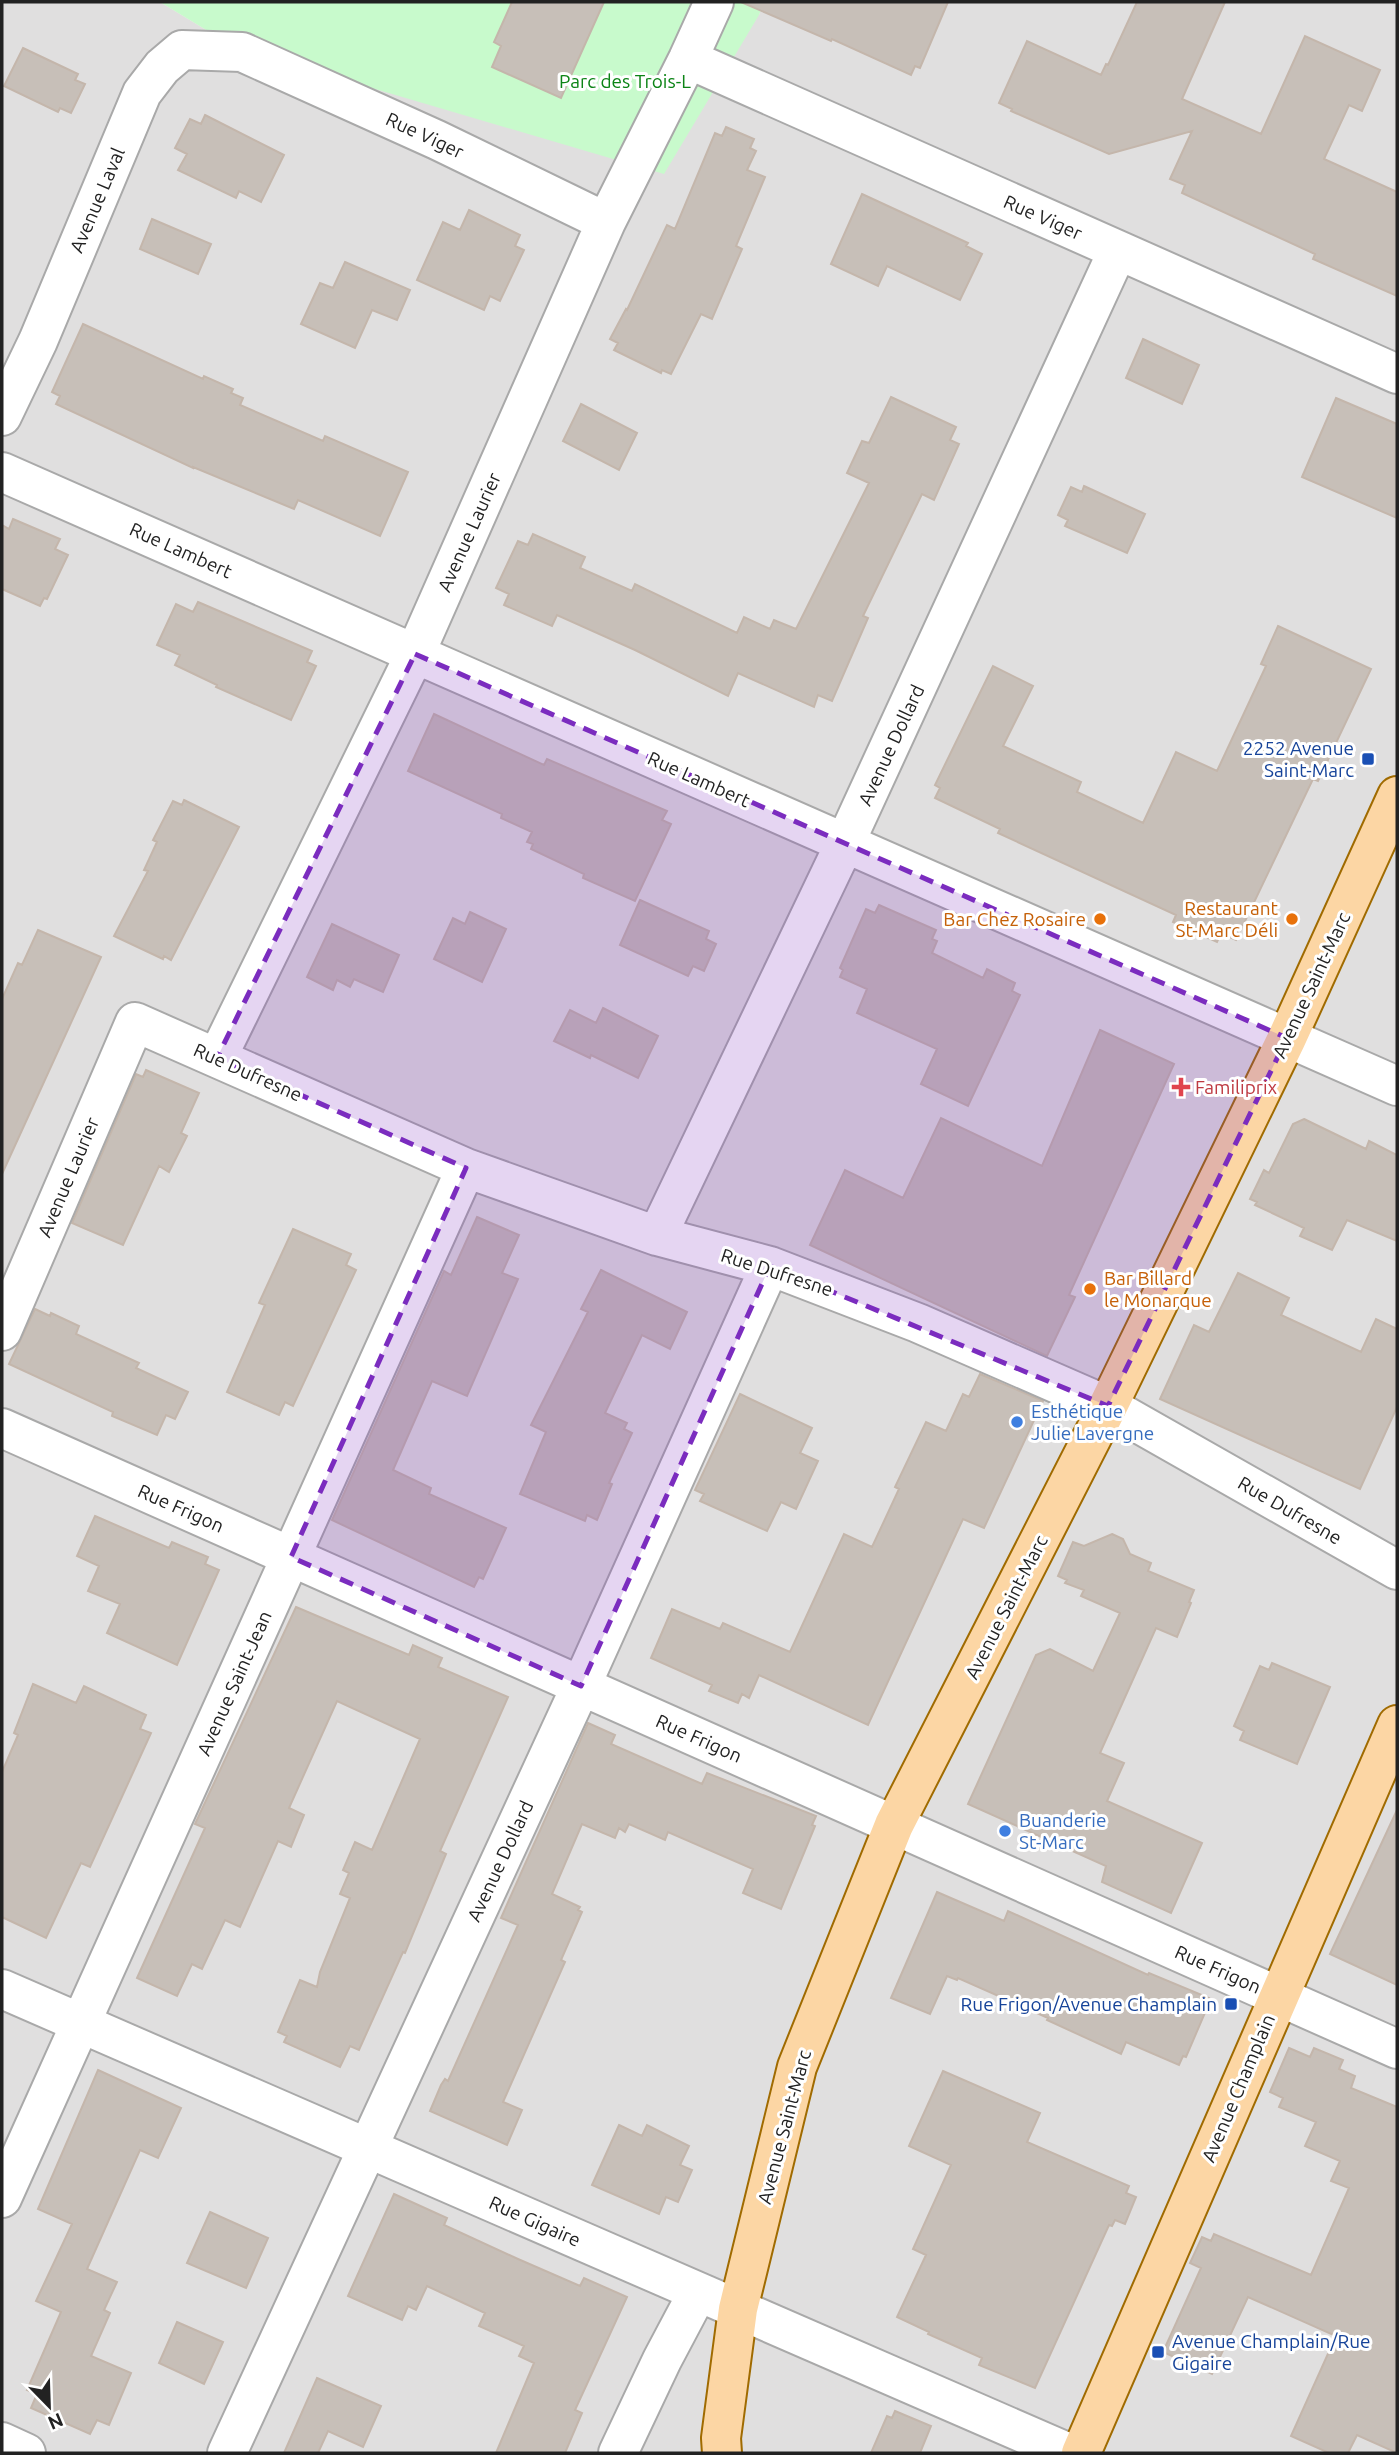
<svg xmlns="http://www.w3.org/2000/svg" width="1399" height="2455" viewBox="0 0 1399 2455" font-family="Ubuntu,sans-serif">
  <rect width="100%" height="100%" fill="#f2efe9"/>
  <!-- residential -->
  <path fill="#e0dfdf" d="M2 2H160L236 48 759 15 764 2H1397V2453H2Z"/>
  <!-- park -->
  <path fill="#c8facc" d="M160 2H764L759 15 664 174 236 48Z"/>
  <!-- building -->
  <path fill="#c7bfb8" stroke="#c4b6ab" stroke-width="2" d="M512 2H604L561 98 492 67 501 46 494 42Z
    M741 2H948L920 68 915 66 911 75 832 39 831 41Z
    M1137 2H1225L1182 99 1261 134 1305 36 1380 70 1362 111 1349 105 1324 159 1397 192V296L1313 259 1315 254 1182 193 1185 185 1170 179 1192 131 1109 154 1011 111 1012 109 999 103 1027 41 1101 75 1106 64 1108 65Z
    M23 48 78 74 75 80 85 84 71 113 60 108 58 112 4 86Z
    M205 115 284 155 261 202 239 191 236 198 178 170 187 154 175 148 190 119 201 124Z
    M726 127 754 139 750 148 756 151 747 170 765 177 736 246 742 249 712 319 701 314 671 374 662 370 661 373 614 350 618 343 610 339 626 309 627 310 667 225 675 229 715 133 722 136Z
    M862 194 968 243 966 246 982 254 960 300 887 266 878 286 831 264Z
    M469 210 520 235 515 246 524 250 500 301 490 296 484 310 417 280 443 222 460 230Z
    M152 219 211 244 198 274 140 249Z
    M345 262 410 290 397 320 372 310 355 348 301 324 320 283 333 288Z
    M83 324 203 379 204 376 233 389 231 393 243 398 240 405 323 441 325 436 408 472 380 536 298 500 294 509 193 467V468L56 404 60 396 52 392Z
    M1143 339 1199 365 1182 404 1126 378Z
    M891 397 956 427 950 440 959 444 934 500 922 494 863 616 868 618 832 701 818 695 814 707 738 673 728 696 635 650 557 615 552 626 504 605 509 594 496 588 518 541 528 545 533 534 585 557 580 568 632 591 635 584 737 633 744 617 770 629 774 620 796 629 869 483 847 473 862 441 869 443Z
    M1336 398 1397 424V518L1302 477Z
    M581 404 637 433 619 470 563 441Z
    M1084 486 1145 514 1127 553 1065 526 1068 520 1058 515 1071 487 1082 492Z
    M13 519 60 539 55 549 68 555 47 599 44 598 40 606 2 589V525L9 529Z
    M198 602 312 651 307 662 316 666 291 720 216 687 217 685 175 665 180 655 157 645 176 604 193 612Z
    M1278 626 1371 669 1318 781 1313 779 1236 940 1221 933 1217 942 1173 922 1176 915 998 833 1000 829 935 798 940 788 935 785 993 666 1033 686 1003 746 1081 782 1077 792 1143 823 1176 752 1217 771 1266 666 1261 664Z
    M434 714 544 765 547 759 667 811 662 820 671 824 635 901 583 878 584 874 531 849 533 844 527 842 532 832 501 818 502 814 408 771Z
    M184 800 239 827 171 960 164 956 163 959 114 936 148 871 144 870 157 842 153 840 173 801 182 805Z
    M640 900 709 931 706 939 716 944 704 971 693 966 688 976 620 945Z
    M879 905 936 930 932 939 937 941 932 953 983 978 987 969 1015 983 1012 991 1020 995 968 1106 921 1084 937 1049 857 1013 867 989 840 977 843 970 840 968 866 909 875 913Z
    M470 912 506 929 482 982 434 959 453 918 465 924Z
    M332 924 399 955 383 992 354 979 350 987 337 980 333 990 307 977Z
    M38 930 101 957 2 1174V999L18 963 22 965Z
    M603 1008 658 1036 638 1078 591 1055 590 1058 554 1041 570 1010 596 1023Z
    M1100 1030 1174 1064 1069 1295 1075 1297 1047 1356 810 1245 845 1170 903 1198 941 1118 1042 1166Z
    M146 1070 199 1093 181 1133 187 1136 169 1172 159 1166 123 1245 72 1223 136 1074 143 1077Z
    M1304 1119 1366 1149 1369 1141 1397 1155V1241L1347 1220 1332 1250 1300 1236 1304 1228 1255 1205 1257 1202 1250 1199 1264 1170 1269 1173 1293 1124Z
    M477 1217 519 1235 502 1273 518 1279 467 1396 432 1381 393 1470 431 1488 429 1494 506 1528 483 1579 479 1577 474 1587 332 1520 444 1271 451 1275Z
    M293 1229 351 1254 346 1265 356 1270 293 1406 285 1402 279 1415 227 1392 265 1305 259 1303Z
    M601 1270 687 1312 670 1349 642 1335 605 1413 627 1423 624 1429 632 1433 609 1483 612 1484 597 1520 587 1515 585 1521 520 1494 546 1432 531 1425 588 1312 581 1309Z
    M1238 1273 1289 1298 1281 1315 1361 1352 1376 1319 1397 1329V1407L1360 1489 1160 1399 1194 1325 1209 1332Z
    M35 1309 50 1316 51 1313 79 1326 76 1334 139 1363 136 1368 188 1392 175 1419 166 1415 157 1435 112 1416 113 1412 9 1364Z
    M980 1374 1043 1401 984 1528 963 1519 868 1725 759 1675 749 1698 742 1694 738 1703 709 1691 712 1685 651 1658 672 1609 720 1629 723 1623 790 1652 844 1534 872 1547 899 1489 895 1487 926 1422 946 1431 963 1394 969 1397Z
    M740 1394 812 1428 800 1453 818 1461 796 1509 781 1502 767 1531 700 1501 704 1494 695 1490Z
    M95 1516 169 1548 172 1542 208 1557 205 1564 219 1570 177 1665 107 1633 120 1604 88 1591 99 1566 77 1556Z
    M1112 1534 1123 1539 1130 1554 1151 1563 1148 1571 1194 1590 1189 1602 1191 1603 1177 1637 1156 1628 1100 1753 1124 1763 1107 1801 1202 1843 1171 1913 1102 1882 1106 1866 968 1804 1036 1655 1050 1649 1093 1671 1120 1613 1081 1596 1084 1590 1065 1583 1067 1580 1058 1576 1073 1542 1084 1546Z
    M296 1607 409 1655 413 1645 442 1658 438 1667 508 1697 440 1851 446 1854 405 1953 403 1952 359 2050 350 2046 340 2067 284 2042 287 2036 278 2032 300 1980 317 1987 320 1972 350 1898 340 1894 349 1873 343 1870 355 1842 372 1850 420 1739 337 1701 289 1808 304 1815 291 1847 278 1841 240 1927 225 1920 202 1969 192 1964 177 1996 137 1978 205 1828 195 1824Z
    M1272 1663 1330 1687 1297 1764 1240 1740 1244 1731 1234 1726 1260 1666 1269 1670Z
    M33 1684 76 1703 84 1686 146 1715 140 1729 151 1733 90 1867 81 1863 46 1938 2 1917V1772L18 1735 14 1733Z
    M588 1723 615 1735 611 1744 702 1784 707 1773 816 1816 812 1825 815 1826 781 1909 743 1893 753 1869 668 1832 665 1840 629 1824 625 1832 619 1828 615 1838 582 1824 552 1894 580 1907 578 1910 582 1912 561 1960 565 1962 503 2102 522 2110 507 2145 430 2111 441 2085 445 2079 448 2081 518 1925 501 1918Z
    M1397 1810V1985L1330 1954Z
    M937 1892 1004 1921 1008 1911 1148 1975 1149 1973 1209 1998 1205 2007 1207 2008 1186 2057 1183 2056 1179 2065 1126 2042 1121 2054 1047 2020 1048 2018 958 1978 957 1980 947 1976 930 2014 891 1998Z
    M1289 2048 1310 2057 1314 2048 1343 2060 1339 2069 1355 2076 1351 2088 1397 2107V2453L1357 2435 1348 2453H1329L1291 2436 1336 2336 1248 2297 1212 2374 1163 2352 1201 2268 1190 2263 1202 2237 1211 2241 1214 2234 1311 2275 1349 2188 1331 2181 1340 2161 1305 2146 1316 2122 1279 2107 1283 2098 1270 2092Z
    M98 2070 181 2108 158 2158 140 2150 87 2269 117 2282 104 2310 110 2313 91 2356 131 2373 109 2425 97 2420 90 2434 31 2408 37 2394 27 2390 61 2312 36 2301 72 2224 38 2209Z
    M943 2071 1040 2113 1027 2142 1129 2186 1126 2193 1136 2197 1125 2224 1115 2220 1112 2226 1109 2225 1035 2388 979 2365 982 2358 928 2334 929 2332 897 2317 926 2255 913 2249 951 2165 909 2146Z
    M619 2125 642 2136 647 2125 689 2146 680 2165 692 2170 678 2202 666 2197 659 2214 592 2185Z
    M394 2194 447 2218 444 2225 518 2259 580 2286 584 2278 627 2297 575 2410 582 2413 565 2453H496L534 2363 519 2356 524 2346 479 2326 485 2313 427 2286 416 2310 408 2306 402 2320 348 2296Z
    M210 2212 268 2238 246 2288 187 2263Z
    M177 2322 223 2342 204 2384 159 2363Z
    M317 2378 381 2406 363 2447 328 2431 318 2453H284Z
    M895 2411 931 2426 920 2453H871L887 2416 892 2418Z"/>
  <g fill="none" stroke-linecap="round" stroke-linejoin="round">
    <!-- minor casing -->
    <g stroke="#a9a9a9" stroke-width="42">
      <path id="minor" d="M688 59 1397 374
        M2 416 38 341 142 93 162 67 182 50 242 52 437 140 606 222
        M2 472 1397 1086
        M217 1058 415 654 606 222 688 59 714 2
        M657 1236 845 843 1118 250
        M2 1331 135 1022 466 1168 657 1236 770 1266 918 1323 1108 1406 1397 1570
        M2 1428 1397 2049
        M2 1989 1069 2453
        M2 2198 466 1168
        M2 2442 26 2453
        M227 2453 581 1686 770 1266
        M618 2453 662 2360 698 2292"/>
    </g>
    <!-- primary casing -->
    <g stroke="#a06b00" stroke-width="42">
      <path id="primary" d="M722 2453 721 2438 738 2309 797 2067 894 1825 1108 1406 1287 1038 1397 796
        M1081 2453 1397 1725"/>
    </g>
    <!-- minor -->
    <use href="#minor" stroke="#fff" stroke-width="38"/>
    <!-- primary -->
    <use href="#primary" stroke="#fcd6a4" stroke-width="38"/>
  </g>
  <!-- marked area -->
  <path fill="#7b2cbf" fill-opacity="0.2" stroke="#7b2cbf" stroke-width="5" stroke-dasharray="14 9" stroke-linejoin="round" d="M415 654 1287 1038 1108 1406 770 1266 581 1686 291 1557 466 1168 217 1058Z"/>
  <!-- markers -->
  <g fill="#1a4fb4" stroke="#fff" stroke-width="2.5">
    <rect x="1361" y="752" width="14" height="14" rx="3.5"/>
    <rect x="1224" y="1997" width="14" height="14" rx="3.5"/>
    <rect x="1151" y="2345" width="14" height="14" rx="3.5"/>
  </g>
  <g fill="#e8710a" stroke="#fff" stroke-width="2.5">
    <circle cx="1100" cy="919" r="7"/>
    <circle cx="1292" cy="919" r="7"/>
    <circle cx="1090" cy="1289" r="7"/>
  </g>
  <path fill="#e0444e" stroke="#fff" stroke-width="2.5" d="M1177.5 1076.5h7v7h7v7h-7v7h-7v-7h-7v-7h7z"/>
  <g fill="#3f7fe0" stroke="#fff" stroke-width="2.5">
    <circle cx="1017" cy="1422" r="7"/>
    <circle cx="1005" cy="1831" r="7"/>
  </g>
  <g text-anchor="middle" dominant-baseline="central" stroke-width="6" stroke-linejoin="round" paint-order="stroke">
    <!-- park labels -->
    <g font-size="19" fill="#0c8416" stroke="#fff">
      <text x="625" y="81">Parc des Trois-L</text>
    </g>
    <!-- street labels -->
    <g font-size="19" fill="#222" stroke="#fff">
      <text transform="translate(425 135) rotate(25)">Rue Viger</text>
      <text transform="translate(97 200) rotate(-67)">Avenue Laval</text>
      <text transform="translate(1043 217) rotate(24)">Rue Viger</text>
      <text transform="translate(469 532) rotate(-66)">Avenue Laurier</text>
      <text transform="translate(181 550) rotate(24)">Rue Lambert</text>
      <text transform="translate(891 745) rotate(-65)">Avenue Dollard</text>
      <text transform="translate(699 779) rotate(24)">Rue Lambert</text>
      <text transform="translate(1311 985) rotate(-65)">Avenue Saint-Marc</text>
      <text transform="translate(248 1072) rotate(24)">Rue Dufresne</text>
      <text transform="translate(68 1177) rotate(-67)">Avenue Laurier</text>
      <text transform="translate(777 1272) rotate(18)">Rue Dufresne</text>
      <text transform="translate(181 1508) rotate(24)">Rue Frigon</text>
      <text transform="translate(1290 1510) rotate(30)">Rue Dufresne</text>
      <text transform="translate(1006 1607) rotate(-63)">Avenue Saint-Marc</text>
      <text transform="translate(234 1683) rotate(-66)">Avenue Saint-Jean</text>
      <text transform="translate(699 1738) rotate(24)">Rue Frigon</text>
      <text transform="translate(500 1861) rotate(-65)">Avenue Dollard</text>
      <text transform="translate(1218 1969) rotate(24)">Rue Frigon</text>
      <text transform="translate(1238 2088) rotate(-67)">Avenue Champlain</text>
      <text transform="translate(784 2127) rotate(-75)">Avenue Saint-Marc</text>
      <text transform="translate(535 2221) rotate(24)">Rue Gigaire</text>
    </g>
    <!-- transit labels -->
    <g font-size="19" fill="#164399" stroke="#fff" text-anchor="end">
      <text x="1354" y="748">2252 Avenue<tspan x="1354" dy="22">Saint-Marc</tspan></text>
      <text x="1217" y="2004">Rue Frigon/Avenue Champlain</text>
      <text x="1172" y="2341" text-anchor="start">Avenue Champlain/Rue<tspan x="1172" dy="22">Gigaire</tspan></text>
    </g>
    <!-- food labels -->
    <g font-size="19" fill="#c56008" stroke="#fff" text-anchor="end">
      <text x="1278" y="908">Restaurant<tspan x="1278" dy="22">St-Marc Déli</tspan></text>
      <text x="1086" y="919">Bar Chez Rosaire</text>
      <text x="1104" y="1278" text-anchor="start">Bar Billard<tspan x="1104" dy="22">le Monarque</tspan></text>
    </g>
    <!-- health labels -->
    <g font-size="19" fill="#be3a42" stroke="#fff" text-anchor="start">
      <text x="1195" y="1087">Familiprix</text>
    </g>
    <!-- shop labels -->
    <g font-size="19" fill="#366cbe" stroke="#fff" text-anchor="start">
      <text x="1031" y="1411">Esthétique<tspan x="1031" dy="22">Julie Lavergne</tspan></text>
      <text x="1019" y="1820">Buanderie<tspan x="1019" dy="22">St-Marc</tspan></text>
    </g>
  </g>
  <!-- border -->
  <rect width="1399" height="2455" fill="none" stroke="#222222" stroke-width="7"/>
  <!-- north arrow -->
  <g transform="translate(49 2406) rotate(157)" stroke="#ffffff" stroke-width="5" paint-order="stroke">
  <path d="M0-5L12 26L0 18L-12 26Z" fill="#222222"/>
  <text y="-10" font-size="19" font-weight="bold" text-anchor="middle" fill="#222222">N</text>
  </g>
</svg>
